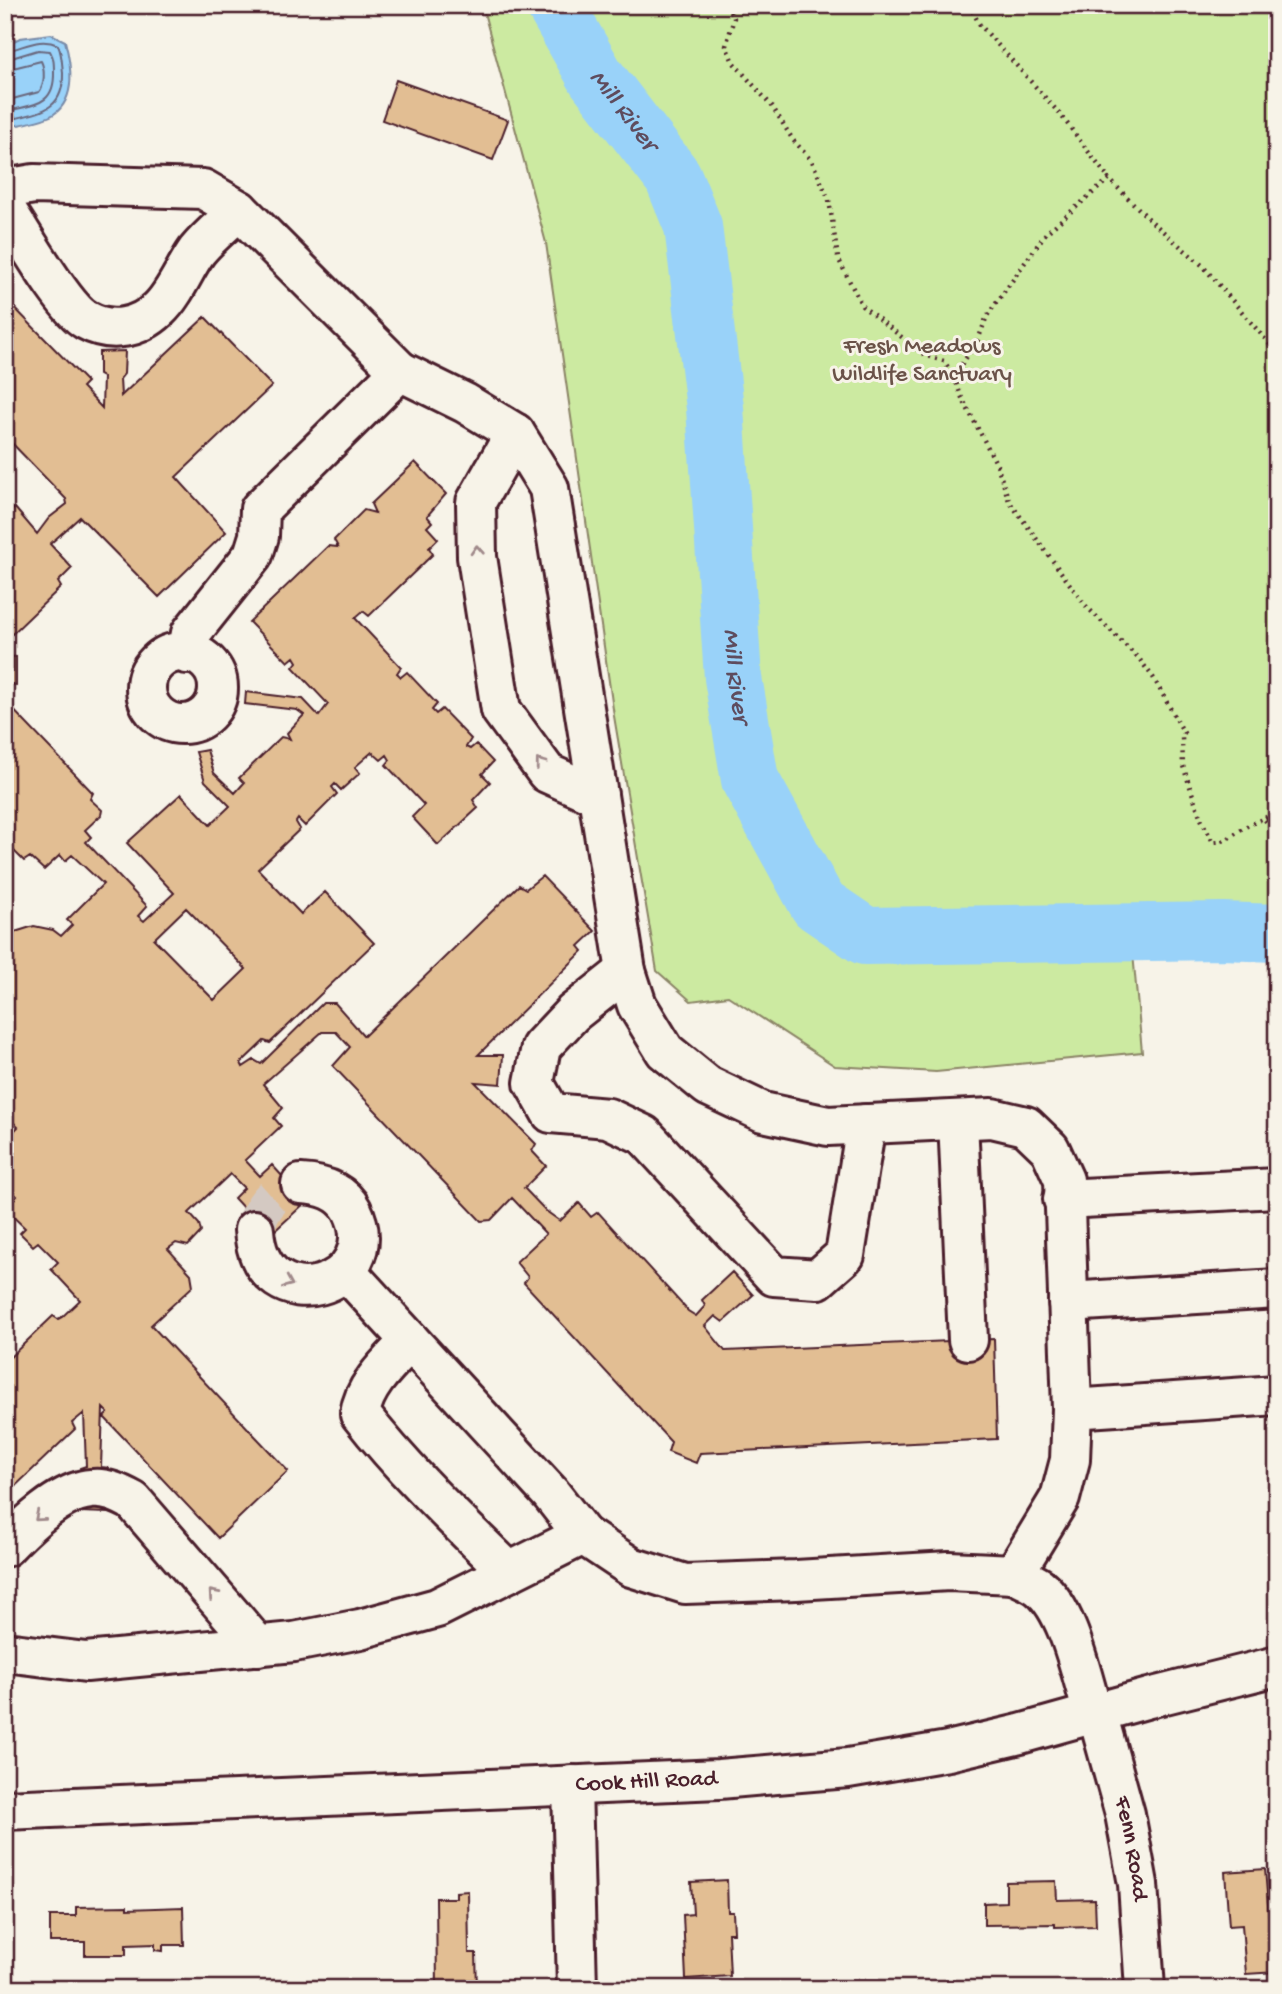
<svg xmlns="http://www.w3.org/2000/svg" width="1282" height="1994" viewBox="0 0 1282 1994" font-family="'Gochi Hand',sans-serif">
  <rect width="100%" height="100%" fill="#f7f3e8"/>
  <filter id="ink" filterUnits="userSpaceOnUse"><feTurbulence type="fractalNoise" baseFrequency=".0143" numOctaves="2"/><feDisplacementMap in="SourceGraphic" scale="14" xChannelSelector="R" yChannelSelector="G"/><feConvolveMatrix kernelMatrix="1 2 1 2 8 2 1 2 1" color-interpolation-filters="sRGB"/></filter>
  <g filter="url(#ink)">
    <!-- green -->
    <path fill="#cceaa1" stroke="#8b8466" stroke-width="2" d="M482 5H1277V943L1165 944 1132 942 1142 1052 936 1072 835 1066 728 996 691 1001 657 971 614 716 546 243Z"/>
    <!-- water -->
    <path fill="#99d2f9" stroke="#798aa7" stroke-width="2" d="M51 34 65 41C71 64 77 98 54 114 42 122 19 124 5 128V45L20 38Z"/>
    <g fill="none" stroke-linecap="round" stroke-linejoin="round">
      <!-- shore -->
      <path stroke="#6a677d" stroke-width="2" d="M5 51C24 48 39 36 58 45 62 54 62 63 63 73 64 113 37 112 5 121
        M5 60 38 50 50 51C54 58 54 64 54 72 55 107 32 104 5 112
        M5 70 41 61C45 69 45 85 39 92L5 101"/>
      <!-- river -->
      <path stroke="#99d2f9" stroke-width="58" id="s1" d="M555 5 596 77 673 177 693 226 715 408 733 678 750 780 818 904 865 936 1223 931 1277 933"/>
    </g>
    <!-- building -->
    <path fill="#e2be93" stroke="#4a1f2b" stroke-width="2" fill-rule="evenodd" d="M396 80 508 120 493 160 382 120Z
      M5 298 87 382 82 387 102 408 103 377 99 375V352L125 351 124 374 120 379 121 396 205 317 272 386 176 477 226 532 159 597 80 517 50 544 72 568 58 582 61 587 5 641V516L15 508 37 534 49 518 67 504 66 499 5 436Z
      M415 462 446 494 427 516 432 522 427 527 438 539 429 548 433 554 369 616 363 611 355 618 401 667 397 673 401 677 407 672 437 704 432 710 436 714 442 709 471 739 466 747 470 749 476 744 493 762 482 774 490 782 473 800 478 808 438 845 412 817 424 805 386 765 390 760 387 755 381 760 372 752 355 767 360 773 341 790 335 784 332 787 337 794 305 826 298 819 296 822 300 829 258 869 301 914 325 892 374 943 270 1043 264 1041 241 1063 243 1067 254 1060 261 1064 323 1003H335L364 1036 519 885 526 889 542 876 595 931 579 946 583 951 478 1055H503L501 1084 475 1082 536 1144 532 1151 546 1166 524 1188 546 1211 560 1221 579 1203 591 1217 598 1212 688 1311 696 1316 705 1306 702 1300 732 1272 753 1295 723 1322 715 1316 705 1326 725 1351 994 1339 997 1439 700 1453 696 1463 668 1452 671 1442 524 1283 528 1277 516 1262 546 1234 512 1198 491 1220 481 1221 333 1066 350 1047 336 1032H322L263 1084 283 1108 274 1118 281 1126 245 1160 260 1176 272 1165 306 1202 269 1236 234 1198 244 1188 230 1174 189 1213 199 1224 201 1232 188 1246 176 1243 168 1249 191 1274 193 1286 151 1325 288 1471 218 1538 104 1417 108 1413 103 1408 101 1467 109 1468 108 1513 80 1512 79 1475 80 1468 86 1466 84 1413 72 1423 75 1429 5 1496V1362L53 1316 58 1319 62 1317 80 1300 51 1269 58 1262 38 1242 33 1246 20 1233 25 1228 5 1209 17 1196 5 1184V1140L18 1127 10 1119 5 1126V941L15 932 34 926 53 930 61 936 72 925 67 920 103 884 72 855 65 861 60 855 44 870 30 857 24 861 5 842V701L93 793 90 799 102 810 101 815 85 830 91 837 86 842 147 906 138 916 144 921 174 893 127 843 181 794 210 825 230 806 205 781 196 752 207 750 214 773 235 793 244 783 239 778 281 737 290 739 287 733 304 715 297 710 245 704 246 692 303 699 319 716 328 704 293 667 297 662 294 657 288 662 249 622 328 546 338 547 334 540 364 510 375 513 371 504ZM186 908 246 969 214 1000 154 939Z
      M5 656 16 657V685L5 684Z
      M1265 1869 1269 1917H1277V1972L1246 1974 1242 1925 1229 1926 1225 1872Z
      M727 1880 728 1912H733L734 1933H728L730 1976 686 1979 683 1915 693 1914 691 1882Z
      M1056 1881 1057 1900 1095 1899 1096 1926 1055 1927V1924L984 1925V1903L1006 1902V1882Z
      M468 1891 469 1953H476L477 1989H437L436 1898H456V1892Z
      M127 1906V1909L183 1907 184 1945H163V1951L155 1950V1944L126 1945V1955H85V1942H50V1916H76V1907Z"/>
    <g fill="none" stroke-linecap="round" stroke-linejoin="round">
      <!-- minor-tunnel -->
      <path stroke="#d4c9c2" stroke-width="38" stroke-dasharray="38 19" stroke-linecap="butt" d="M254 1230C264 1202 272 1192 301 1184"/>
      <!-- minor casing -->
      <g stroke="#4a1f2b" stroke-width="44">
        <g id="minor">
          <path d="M5 189 34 184 203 189 239 210 400 371 260 509 259 536 253 555 191 633 187 654"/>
          <path d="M5 208C22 233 63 307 86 320 111 334 139 328 159 309 175 294 184 269 197 251 209 236 226 223 239 210"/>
          <path d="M400 371 465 403 515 433 549 488 626 971 637 1005 665 1051 708 1086 763 1112 828 1126 992 1118 1026 1126 1050 1149 1064 1180 1072 1409 1277 1395"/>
          <path d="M515 433 476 502 477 557 501 710 547 773 598 796"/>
          <circle cx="182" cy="688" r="36"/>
          <path d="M626 971 573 1013 541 1047 534 1083 551 1113 608 1118 644 1135 774 1276 818 1279 845 1255 866 1124"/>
          <path d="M958 1120 968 1340"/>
          <path d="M1063 1199 1277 1188"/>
          <path d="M254 1230C261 1327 390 1286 352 1210 342 1191 321 1185 301 1184"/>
          <path d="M346 1271 551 1494 583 1535"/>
          <path d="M1068 1302 1277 1289"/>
          <path d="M410 1341C390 1362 364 1385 360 1414 405 1472 457 1521 509 1572"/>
          <path d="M1072 1409 1070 1460 1060 1498 1014 1574C1022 1578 1032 1582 1039 1587 1070 1612 1081 1676 1093 1713"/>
          <path d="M5 1547C25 1526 61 1491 91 1489 106 1487 120 1494 133 1501L258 1646"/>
          <path d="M5 1652 86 1662 294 1642 360 1629 437 1608 583 1535 631 1567 685 1584 796 1580 949 1571 1014 1574"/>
          <path id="s2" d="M1097 1713 1125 1814 1138 1884 1145 1989"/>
          <path d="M572 1785 577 1989"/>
          <path id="s3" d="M5 1810 719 1779 848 1768 948 1751 1020 1734 1149 1698 1277 1666"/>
        </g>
      </g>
      <!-- path -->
      <path stroke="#4a1f2b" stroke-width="4.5" stroke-dasharray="2 5" stroke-linecap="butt" d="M727 5 734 18 726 46 733 62 772 106 793 140 812 161 829 200 838 258 862 306 926 356 944 361 954 376 961 396 997 465 1009 501 1085 605 1140 660 1153 677 1184 733 1182 737 1183 766 1201 819 1213 842C1230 841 1227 838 1240 830 1252 822 1265 820 1277 810
        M969 5 980 25 1060 114 1109 179
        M954 376 978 340 987 316 1046 233 1109 179 1151 221 1202 265 1277 353
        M1265 820 1277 835"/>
      <!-- minor -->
      <use href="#minor" stroke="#f7f3e8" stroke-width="38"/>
    </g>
    <!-- one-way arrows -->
    <defs><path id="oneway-chevron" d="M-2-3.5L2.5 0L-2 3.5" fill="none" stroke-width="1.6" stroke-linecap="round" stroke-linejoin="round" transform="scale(1.75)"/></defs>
    <g stroke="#a0898a">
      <use href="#oneway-chevron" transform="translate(477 550) rotate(-93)"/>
      <use href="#oneway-chevron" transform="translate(540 763) rotate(-127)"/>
      <use href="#oneway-chevron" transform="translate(288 1283) rotate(23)"/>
      <use href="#oneway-chevron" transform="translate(39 1517) rotate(140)"/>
      <use href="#oneway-chevron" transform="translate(213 1594) rotate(-131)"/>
    </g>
  </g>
  <g text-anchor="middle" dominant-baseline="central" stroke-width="6" stroke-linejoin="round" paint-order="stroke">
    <!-- park labels -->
    <g font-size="24" fill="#6a5248" stroke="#f7f3e8">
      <text x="922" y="347">Fresh Meadows<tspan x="922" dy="28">Wildlife Sanctuary</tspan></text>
    </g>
    <!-- street labels -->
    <g font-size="24" fill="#4a1f2b" stroke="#f7f3e8">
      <text stroke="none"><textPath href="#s3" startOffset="642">Cook Hill Road</textPath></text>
      <text stroke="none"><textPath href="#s2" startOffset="140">Fenn Road</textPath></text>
    </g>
    <!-- water labels -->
    <g font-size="26" font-style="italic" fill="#5e4c5e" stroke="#f7f3e8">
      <text stroke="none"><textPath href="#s1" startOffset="126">Mill River</textPath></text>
      <text stroke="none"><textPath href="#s1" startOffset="714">Mill River</textPath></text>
    </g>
  </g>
  <!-- margin -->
  <rect width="1282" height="1994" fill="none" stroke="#f7f3e8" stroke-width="28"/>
  <rect x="14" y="14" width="1254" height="1966" fill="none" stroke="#4a1f2b" stroke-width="2.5" filter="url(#ink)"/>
</svg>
